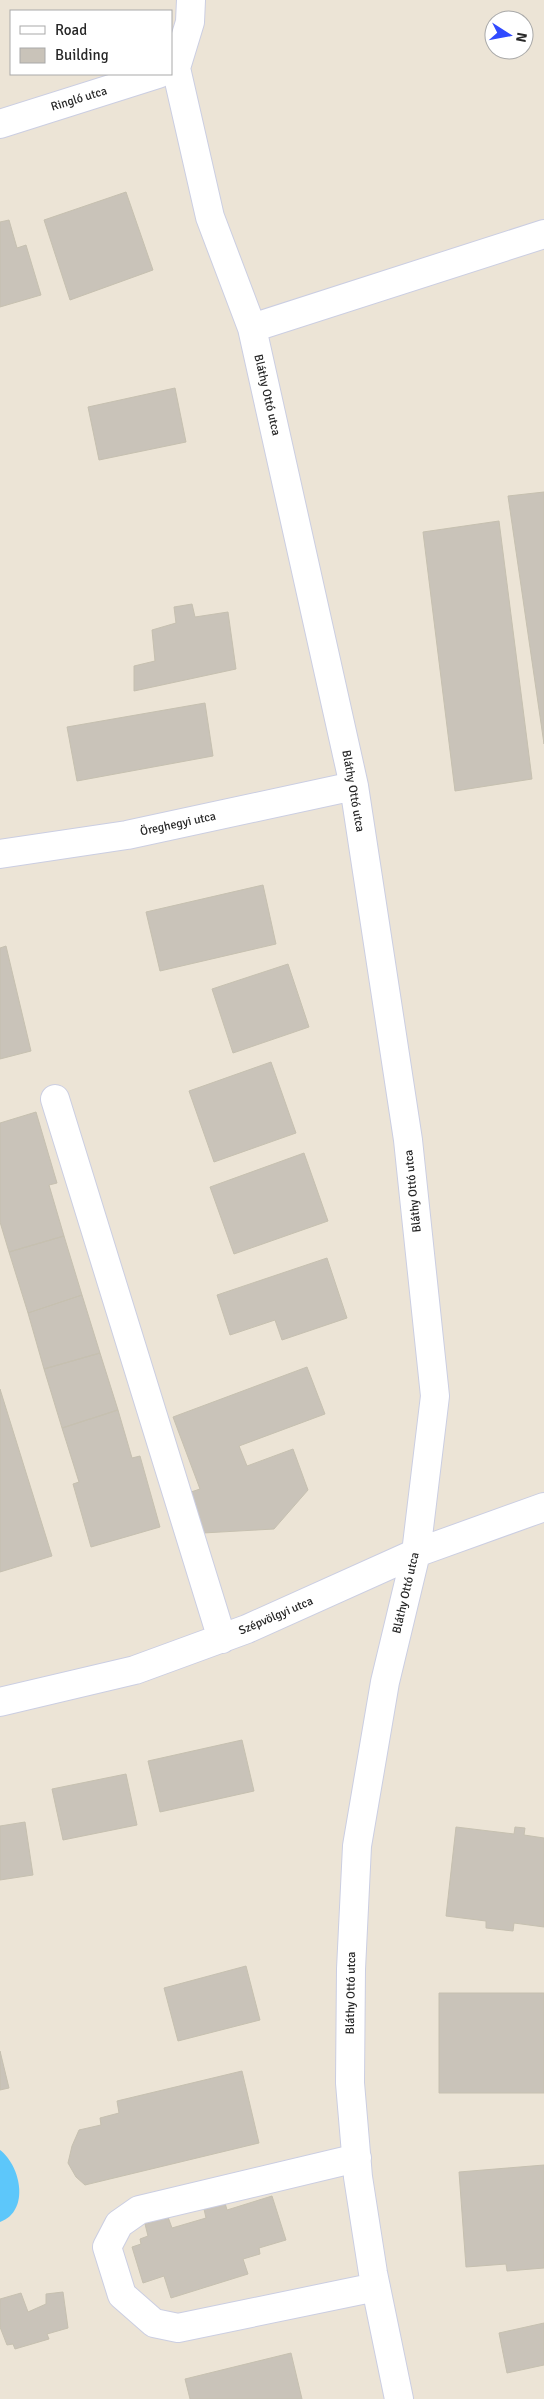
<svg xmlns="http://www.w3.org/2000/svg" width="544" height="2399" viewBox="0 0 544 2399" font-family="Signika,sans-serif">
  <rect width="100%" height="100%" fill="#ece4d6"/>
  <!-- water -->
  <path fill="#5dc7fa" d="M0 2150C21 2166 30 2211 0 2222Z"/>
  <!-- building -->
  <path fill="#c9c3b9" stroke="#c6c0b0" d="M126 192 153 270 70 300 44 220Z
    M9 220 17 248 26 245 41 295 0 307V222Z
    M175 388 186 442 99 460 88 407Z
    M544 492V744L508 496Z
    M499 521 532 779 455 791 423 532Z
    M192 604 195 617 228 612 236 669 134 691V666L155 661 152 630 176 623 174 607Z
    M205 703 213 756 77 781 67 727Z
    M263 885 276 944 160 971 146 912Z
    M6 946 31 1051 0 1059V948Z
    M288 964 309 1027 233 1053 212 989Z
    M271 1062 296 1133 214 1162 189 1091Z
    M36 1112 57 1183 49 1185 64 1236 9 1252 0 1222V1123Z
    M304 1153 328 1221 234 1254 210 1187Z
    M64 1236 82 1295 28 1313 9 1252Z
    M327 1258 347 1318 282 1340 275 1320 230 1335 217 1295Z
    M82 1295 100 1353 44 1369 28 1313Z
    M100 1353 118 1410 62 1428 44 1369Z
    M307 1367 325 1414 239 1446 247 1466 293 1449 308 1490 274 1529 203 1533 188 1493 200 1489 173 1417Z
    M0 1389 52 1556 0 1572Z
    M118 1410 132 1458 140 1456 160 1527 91 1547 73 1484 79 1482 62 1428Z
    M242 1740 254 1791 160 1812 148 1761Z
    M126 1774 137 1825 63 1840 52 1789Z
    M25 1822 33 1875 0 1880V1826Z
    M456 1827 514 1834 515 1827 525 1828 524 1835 544 1838V1927L514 1923 513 1931 486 1928V1921L446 1916Z
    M246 1966 260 2020 178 2041 164 1988Z
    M439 1993H544V2093H439Z
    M0 2051 9 2088 0 2090Z
    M242 2071 259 2143 85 2185 76 2177 68 2163 72 2146 79 2130 101 2125 100 2118 119 2113 117 2101Z
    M544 2165V2268L507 2271 506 2264 466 2267 459 2172Z
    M272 2196 286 2240 259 2248 260 2254 243 2259 248 2274 171 2298 164 2276 143 2283 132 2247 141 2244 140 2239 148 2236 145 2224 168 2217 172 2228 206 2218 204 2209 225 2203 227 2210Z
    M63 2292 68 2328 47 2334 49 2339 15 2349 13 2344 7 2345 0 2327V2299L21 2293 28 2312 46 2304V2294Z
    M544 2323V2365L507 2373 499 2333Z
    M291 2353 302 2399H190L185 2379Z"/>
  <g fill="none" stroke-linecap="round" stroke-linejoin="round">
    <!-- minor casing -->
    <g stroke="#cbcee2" stroke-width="30">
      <path id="minor" d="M191 0 190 22 176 68 210 217 252 328 354 786 408 1140 435 1396 416 1553 385 1682 357 1846 351 1969 350 2083 358 2177 373 2273 399 2399
        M0 124 158 74
        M252 328 544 234
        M0 854 127 835 354 786
        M55 1099 222 1639
        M0 1702 135 1670 247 1629 416 1553 544 1507
        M357 2158 139 2210 119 2224 107 2247 122 2295 154 2323 178 2328 376 2287"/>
    </g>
    <!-- minor -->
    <use href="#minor" stroke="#fff" stroke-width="28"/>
  </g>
  <g text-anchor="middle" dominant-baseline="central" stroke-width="4" stroke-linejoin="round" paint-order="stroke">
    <!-- street labels -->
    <g font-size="12" fill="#272727" stroke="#fff">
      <text transform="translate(79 99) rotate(-17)">Ringló utca</text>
      <text transform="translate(267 395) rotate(77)">Bláthy Ottó utca</text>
      <text transform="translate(353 791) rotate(80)">Bláthy Ottó utca</text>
      <text transform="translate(178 824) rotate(-12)">Öreghegyi utca</text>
      <text transform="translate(413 1191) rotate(-96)">Bláthy Ottó utca</text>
      <text transform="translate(406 1593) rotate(-77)">Bláthy Ottó utca</text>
      <text transform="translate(276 1616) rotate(-23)">Szépvölgyi utca</text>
      <text transform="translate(351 1993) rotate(-89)">Bláthy Ottó utca</text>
    </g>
  </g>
  <!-- legend -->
  <rect x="10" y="10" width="162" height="65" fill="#ffffff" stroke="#a9a9a9"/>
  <rect x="20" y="26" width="25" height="8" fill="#ffffff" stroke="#a9a9a9"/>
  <text x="55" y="35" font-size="15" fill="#272727">Road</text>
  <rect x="20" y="48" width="25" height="15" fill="#c9c3b9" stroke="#a9a9a9"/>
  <text x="55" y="60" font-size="15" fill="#272727">Building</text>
  <!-- north arrow -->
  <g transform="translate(509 35) rotate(101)"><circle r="24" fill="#ffffff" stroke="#a9a9a9"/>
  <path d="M0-4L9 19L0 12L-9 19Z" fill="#304aff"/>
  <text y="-8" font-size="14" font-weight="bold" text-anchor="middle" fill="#272727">N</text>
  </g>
</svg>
